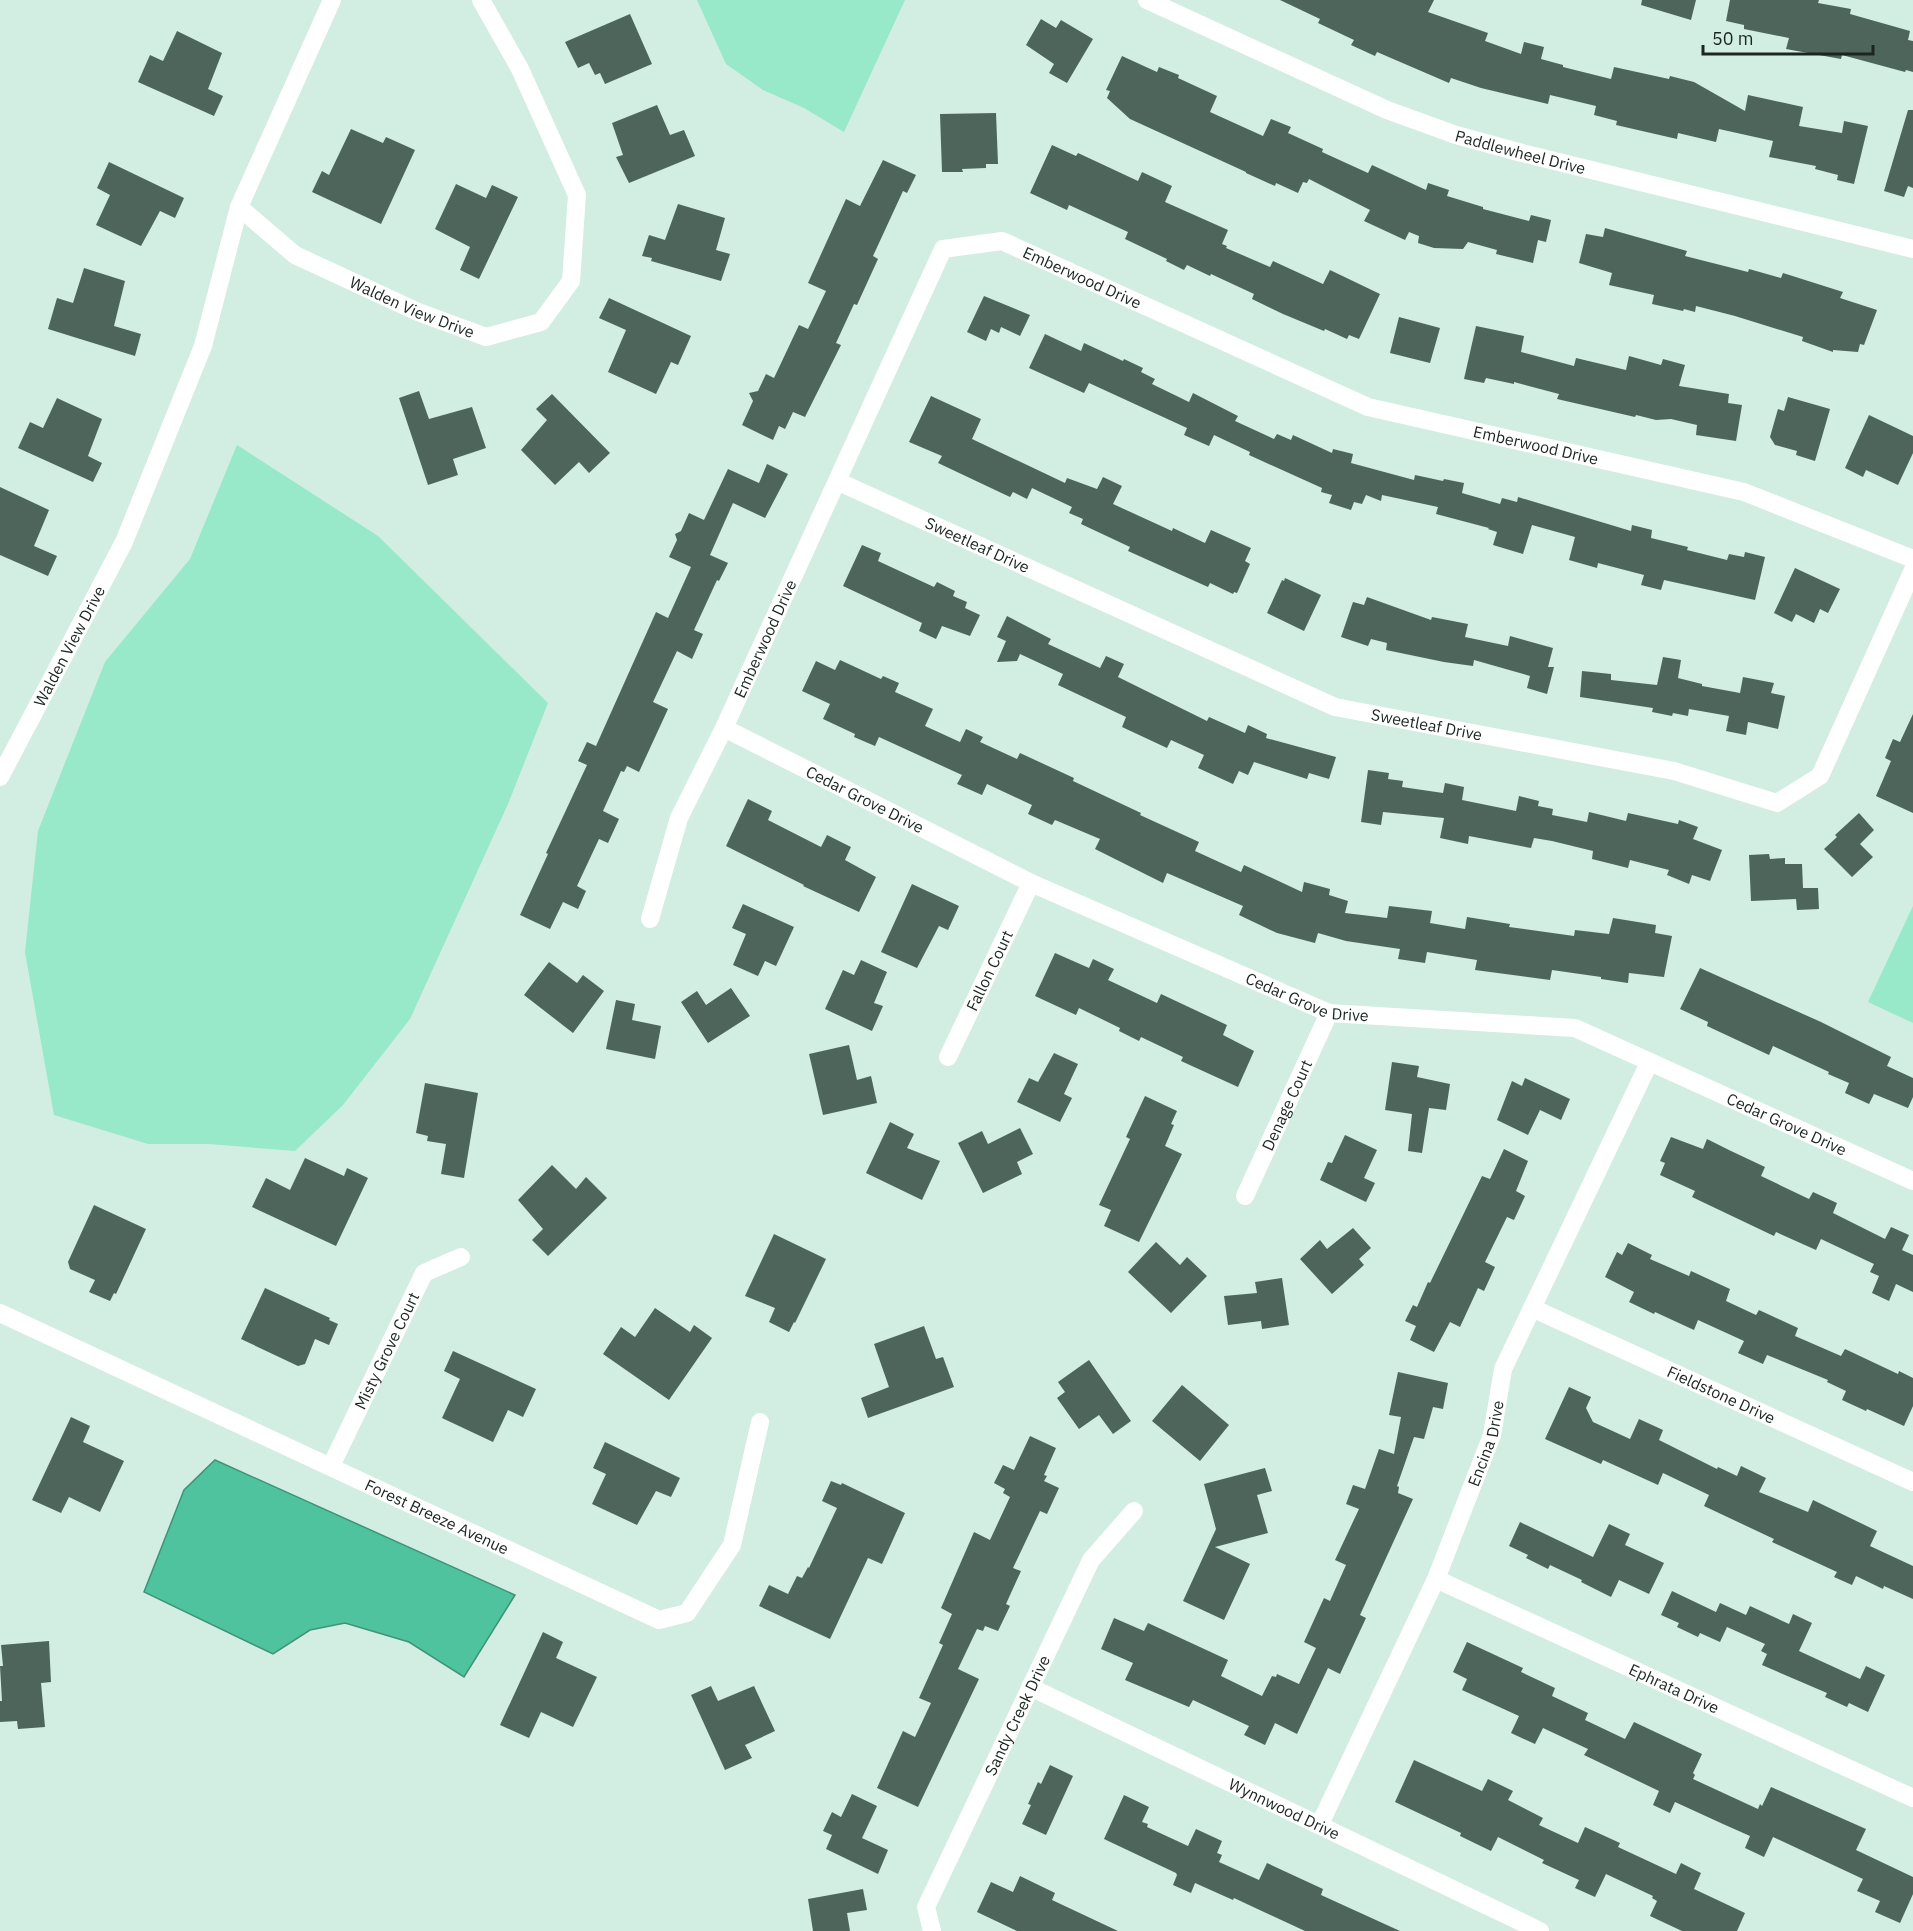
<svg xmlns="http://www.w3.org/2000/svg" width="1913" height="1931" viewBox="0 0 1913 1931" font-family="'IBM Plex Sans',sans-serif">
  <rect width="100%" height="100%" fill="#d2ede2"/>
  <!-- green -->
  <path fill="#98e8ca" d="M697 0H905L844 132 804 108 763 90 726 64Z
    M237 445 378 536 548 703 508 804 410 1019 343 1105 295 1151 209 1144H148L54 1115 25 952 38 831 105 662 190 559Z
    M1913 906V1023L1868 1002Z"/>
  <!-- water -->
  <path fill="#4fc29e" stroke="#3f9379" stroke-width="1.5" d="M215 1460 515 1595 464 1677 409 1642 345 1623 310 1630 273 1654 144 1592 184 1490Z"/>
  <!-- building -->
  <path fill="#4e655c" d="M1280 0H1434L1428 12 1488 33 1485 41 1521 54 1524 42 1544 47 1541 59 1563 65V67L1611 79 1614 67 1669 79 1670 76 1694 82 1745 111 1748 95 1803 107 1799 126 1842 133 1844 121 1868 126 1854 184 1837 180 1838 175 1815 169 1816 166 1769 157 1773 141 1719 129 1716 142 1678 133 1677 139 1616 125 1617 121 1594 115 1596 106 1550 95 1548 104 1481 88 1451 78 1449 83 1377 52 1375 56 1351 45 1354 40 1318 23 1320 19Z
    M1642 0H1696L1691 20 1641 5Z
    M1730 0H1819L1818 3 1851 9 1850 14 1910 31 1908 40 1913 41V72L1906 70 1905 72 1842 55 1841 59 1786 49 1789 38 1744 29V25L1726 21Z
    M630 14 652 64 605 84 600 73 595 75 589 63 578 68 565 42Z
    M1041 19 1056 28 1061 20 1093 39 1067 83 1049 73 1054 64 1026 45Z
    M177 31 222 53 208 89 223 96 214 116 138 82 150 55 163 61Z
    M1122 56 1157 72 1159 67 1179 75 1178 78 1217 96 1210 112 1263 136 1271 119 1291 127 1288 133 1323 149 1322 152 1368 173 1372 165 1426 190 1428 183 1449 190 1447 196 1483 207V209L1529 221 1531 215 1551 220 1546 242 1538 240 1533 263 1496 254 1497 250 1468 242 1463 249 1434 248 1418 243 1419 236 1409 232 1405 240 1364 221 1370 210 1309 179 1307 183 1303 182 1298 193 1276 183 1275 186 1246 173V172L1130 119 1107 98 1110 91 1106 90Z
    M657 105 670 135 684 130 695 156 629 183 616 157 623 155 612 123Z
    M1908 110H1913V188L1908 186 1904 197 1884 191Z
    M996 113 998 164H986V168L962 169 963 172H942L940 114Z
    M351 129 383 143 386 137 415 150 381 224 312 192 322 171 329 175Z
    M1052 145 1076 156 1078 153 1138 181 1142 172 1172 186 1165 202 1228 230 1222 244 1227 246 1226 248 1270 267 1273 261 1323 284 1330 270 1380 294 1359 339 1349 335 1347 339 1325 329 1324 331 1283 314 1252 299 1254 294 1211 274 1210 276 1187 265 1184 270 1166 261 1167 259 1125 239 1128 232 1069 205 1067 210 1030 193Z
    M883 160 916 175 907 193 903 191 873 256 878 259 857 305 854 304 836 343 841 345 805 417 793 412 785 429 779 426 773 440 742 425 753 401 749 393 758 391 766 374 774 378 799 325 808 329 826 291 808 283 846 199 860 206Z
    M109 162 184 198 175 218 160 211 141 246 96 225 110 195 97 188Z
    M456 184 486 198 492 185 518 197 479 279 460 270 470 247 435 229Z
    M678 204 725 218 716 250 730 254 721 281 651 261 652 258 642 256 649 235 665 240Z
    M1605 228 1687 251 1685 256 1748 272 1749 269 1781 278 1783 273 1843 292 1840 298 1877 310 1864 345 1860 344 1858 352 1833 350V352L1802 341 1803 337 1735 316 1696 306 1695 312 1684 309 1683 311 1652 304 1654 295 1609 285 1612 273 1579 263 1586 234 1603 237Z
    M84 268 125 281 114 326 141 334 135 356 48 329 57 298 73 303Z
    M984 296 1030 315 1020 336 1001 327 999 333 991 329 986 341 967 332Z
    M609 298 691 336 678 365 671 362 656 394 608 372 626 330 599 318Z
    M1399 317 1440 328 1430 363 1390 353Z
    M1476 326 1524 336 1521 352 1574 366 1576 358 1626 370 1629 356 1661 365 1663 359 1685 365 1679 386 1729 394 1728 403 1742 405 1736 441 1696 435 1697 425 1671 419 1656 420 1636 415 1635 417 1557 399 1559 394 1514 382V384L1486 378 1484 383 1464 379Z
    M1045 334 1081 351 1084 343 1123 361 1124 359 1143 368 1141 372 1155 379 1152 384 1189 402 1193 393 1238 416 1235 421 1274 439 1277 434 1291 440 1293 435 1332 453 1333 449 1353 454 1351 463 1414 480 1415 475 1443 481 1444 479 1464 483 1462 493 1500 504 1502 498 1517 502 1518 497 1631 531 1632 525 1652 530 1651 538 1688 547 1687 550 1727 560 1729 554 1744 557 1745 552 1765 557 1755 600 1664 580 1661 590 1641 585 1644 575 1598 563 1597 568 1569 560 1575 537 1532 525 1523 554 1493 545 1497 532 1488 529 1489 528 1436 514 1438 507 1382 495 1381 501 1366 495 1362 504 1354 502 1351 510 1329 503 1332 495 1321 492 1322 488 1249 455 1250 452 1214 435 1209 446 1184 435 1187 428 1089 383 1084 393 1029 368Z
    M419 391 429 419 472 407 486 448 453 459 458 475 428 485 399 398Z
    M552 394 610 453 589 473 579 462 555 485 521 450 547 420 536 409Z
    M931 396 981 419 972 439 1065 483 1067 478 1097 489 1103 477 1122 486 1113 504 1172 531 1173 528 1205 543 1211 530 1251 548 1245 561 1250 564 1237 593 1234 592 1233 594 1210 583 1208 587 1128 551 1130 547 1081 524 1083 519 1069 513 1072 507 1032 488 1027 499 1013 492 1010 497 938 463 942 456 909 442Z
    M1788 397 1830 409 1815 461 1796 455 1797 451 1775 445 1770 437 1778 409 1784 411Z
    M57 398 102 419 88 456 102 463 93 482 18 448 30 422 43 428Z
    M1869 415 1913 436V453L1898 485 1866 470 1863 477 1845 468Z
    M767 464 788 474 765 518 733 503 710 555 728 563 719 581 717 580 694 630 703 634 692 659 677 651 653 702 668 709 639 772 627 766 624 772 621 771 603 811 619 819 608 843 599 839 577 886 586 891 578 909 563 902 550 929 520 915 548 854 546 853 587 765 578 761 587 742 596 746 656 612 668 618 691 567 669 557 677 540 675 534 681 531 689 513 704 520 728 469 759 483Z
    M0 487 49 510 34 546 57 556 48 576 0 555Z
    M862 545 881 553 878 561 934 587 937 582 955 591 953 596 967 602 965 608 980 615 970 636 942 626 936 639 919 631 922 623 843 586Z
    M1795 568 1840 589 1828 613 1820 609 1814 623 1796 614 1792 622 1774 613Z
    M1285 578 1321 595 1304 631 1267 613 1282 580 1284 581Z
    M1367 597 1431 620 1432 617 1468 624 1465 637 1508 646 1510 636 1553 648 1548 667H1554L1547 694 1527 688 1530 676 1474 660 1473 666 1444 662 1386 650 1387 643 1371 639 1368 646 1341 637 1353 602 1364 605Z
    M1007 616 1051 639 1048 644 1100 668 1106 656 1124 664 1118 677 1207 721 1209 717 1245 733 1248 725 1267 734 1266 738 1336 757 1329 779 1309 773 1307 779 1254 762 1248 775 1239 771 1233 784 1198 768 1204 755 1171 740 1167 748 1122 727 1126 717 1058 685 1063 674 1020 654 1017 661 997 662 1006 641 997 637Z
    M1663 657 1681 660 1678 678 1702 684V686L1740 693 1743 677 1774 683 1771 693 1785 696 1778 729 1748 722 1746 735 1726 731 1729 716 1689 709 1688 716 1673 713 1672 716 1652 712 1653 708 1580 697 1582 671 1611 674V680L1657 685Z
    M840 660 881 679 883 676 899 683 895 692 933 709 925 726 960 742 966 729 983 737 980 742 1017 759 1020 753 1074 778 1073 781 1141 813 1140 815 1199 842 1195 851 1241 872 1244 865 1302 892 1304 882 1330 889 1329 895 1348 901 1345 913 1387 918 1389 906 1432 911 1430 923 1465 929 1467 917 1510 924 1509 927 1574 936 1575 930 1609 934 1613 918 1656 925 1655 933 1672 936 1664 977 1629 973 1628 983 1601 979V977L1552 970 1550 980 1475 970 1477 960 1427 952 1425 963 1398 959 1400 949 1346 941 1318 933 1315 943 1277 933 1239 915 1243 906 1167 873 1163 883 1095 849 1100 839 1055 820 1052 825 1028 814 1032 805 987 784 982 795 957 784 962 775 879 737 875 746 854 737 855 734 823 719 830 704 802 691 816 661 835 670Z
    M1913 714V813L1876 796 1891 761 1885 758 1893 739 1900 742Z
    M1368 770 1389 773 1388 779 1403 781 1402 787 1443 793 1445 783 1464 787 1462 800 1516 811 1519 796 1539 801 1538 806 1553 809 1552 815 1587 822 1589 812 1626 821 1628 813 1678 824 1679 820 1698 827 1693 839 1722 850 1710 881 1692 875 1689 884 1667 875 1669 870 1630 860 1628 868 1592 859 1593 851 1552 841 1534 838 1531 848 1469 836 1468 844 1440 838 1444 818 1383 812 1381 825 1361 822Z
    M748 799 772 811 768 820 821 847 827 835 851 847 845 860 876 877 859 912 803 886 804 885 726 846Z
    M1859 813 1874 830 1860 844 1873 857 1852 877 1824 849 1837 837 1835 835Z
    M1769 854 1770 859 1785 858V864H1802L1803 888H1818L1819 909 1797 910 1796 899 1751 901 1749 855Z
    M912 884 959 906 948 930 939 926 917 968 881 952Z
    M743 904 794 927 776 966 765 961 758 976 733 965 746 934 732 928Z
    M1055 953 1089 968 1093 959 1114 969 1108 980 1157 1003 1161 994 1227 1025 1223 1035 1254 1051 1238 1087 1181 1061 1183 1057 1141 1037 1139 1041 1119 1031 1120 1028 1079 1008 1076 1015 1035 996Z
    M861 960 887 972 874 1003 883 1006 872 1031 825 1009 843 970 854 975Z
    M549 962 577 983 583 975 604 991 573 1033 524 995Z
    M1700 968 1821 1022 1891 1057 1887 1066 1913 1078V1097L1908 1108 1874 1094 1869 1104 1845 1093 1849 1083 1828 1074 1829 1072 1773 1046 1769 1055 1707 1026 1708 1022 1680 1009Z
    M731 988 750 1016 708 1043 681 1002 697 991 706 1005Z
    M616 1000 635 1004 632 1020 661 1026 655 1059 606 1049Z
    M849 1045 857 1080 871 1076 877 1103 823 1115 809 1054Z
    M1054 1053 1078 1064 1064 1094 1072 1098 1060 1122 1017 1102 1029 1078 1038 1082Z
    M1392 1062 1419 1066 1417 1077 1450 1084 1446 1110 1429 1108 1422 1153 1408 1151 1412 1114 1385 1110Z
    M1525 1078 1570 1099 1561 1120 1540 1110 1528 1135 1497 1120 1512 1081 1522 1086Z
    M425 1083 478 1093 464 1178 441 1174 446 1144 427 1141 428 1136 416 1133Z
    M1145 1096 1177 1111 1171 1124 1174 1125 1165 1146 1182 1154 1139 1242 1104 1226 1111 1210 1099 1205 1130 1139 1126 1137Z
    M890 1122 914 1134 907 1148 940 1161 922 1200 866 1173Z
    M1020 1128 1033 1154 1017 1162 1022 1174 983 1193 958 1143 982 1131 988 1144Z
    M1345 1135 1377 1150 1364 1178 1375 1183 1366 1202 1320 1180 1328 1162 1332 1163Z
    M1671 1137 1703 1149 1707 1139 1731 1151 1765 1167 1761 1176 1809 1199 1813 1192 1837 1203 1833 1213 1885 1239 1891 1227 1909 1235 1902 1250 1913 1255V1292L1896 1284 1889 1301 1872 1293 1879 1276 1870 1272 1874 1264 1821 1239 1816 1250 1776 1232 1774 1236 1692 1197 1695 1191 1660 1175 1665 1163 1660 1161Z
    M1504 1149 1528 1161 1516 1191 1525 1196 1514 1220 1507 1217 1485 1262 1495 1267 1484 1291 1478 1288 1460 1327 1450 1322 1434 1352 1410 1340 1416 1326 1405 1321 1413 1305 1417 1307 1428 1282 1430 1283 1482 1176 1490 1179Z
    M305 1158 344 1176 347 1168 368 1178 336 1246 252 1207 266 1178 290 1190Z
    M552 1165 576 1189 586 1177 607 1198 548 1256 532 1240 543 1229 518 1200Z
    M94 1205 146 1229 116 1294 114 1293 110 1301 89 1292 95 1280 70 1269 68 1262Z
    M1353 1228 1371 1248 1359 1259 1364 1265 1332 1294 1300 1259 1320 1240 1327 1249Z
    M774 1234 826 1259 795 1323 794 1322 789 1332 769 1322 775 1308 745 1296Z
    M1156 1242 1180 1265 1187 1257 1207 1276 1171 1313 1128 1272Z
    M1628 1243 1652 1255 1650 1259 1689 1276 1691 1271 1730 1289 1726 1301 1756 1315 1759 1310 1798 1328 1795 1336 1841 1356 1845 1349 1898 1374 1899 1371 1913 1378V1406L1904 1426 1867 1409 1866 1411 1842 1400 1846 1391 1827 1382 1828 1380 1767 1355 1763 1364 1738 1353 1744 1341 1698 1320 1694 1330 1655 1312 1654 1314 1629 1302 1634 1292 1605 1277 1617 1252 1622 1255Z
    M1282 1278 1289 1325 1262 1329 1261 1321 1228 1325 1224 1296 1257 1293 1255 1282Z
    M265 1288 330 1318 329 1320 338 1324 329 1345 315 1339 305 1364 298 1366 241 1339Z
    M655 1308 690 1332 694 1325 712 1338 669 1400 603 1354 621 1327 635 1337Z
    M924 1326 936 1359 943 1357 954 1387 868 1418 861 1398 889 1387 874 1344Z
    M453 1351 536 1389 523 1417 508 1410 493 1442 442 1418 460 1379 444 1371Z
    M1089 1360 1131 1421 1113 1434 1099 1415 1079 1429 1057 1398 1065 1392 1058 1382Z
    M1398 1372 1448 1383 1443 1409 1433 1407 1424 1439 1414 1437 1397 1486 1399 1487 1398 1493 1413 1499 1360 1615 1366 1618 1340 1674 1328 1668 1297 1734 1275 1723 1265 1745 1244 1735 1249 1726 1193 1700 1189 1707 1125 1680 1133 1663 1101 1649 1114 1618 1144 1631 1148 1623 1228 1660 1221 1676 1262 1696 1272 1676 1276 1677 1277 1674 1299 1684 1316 1648 1304 1642 1324 1598 1330 1601 1346 1565 1335 1560 1359 1509 1346 1504 1353 1485 1365 1489 1379 1449 1394 1454 1401 1417 1389 1415Z
    M1182 1385 1229 1425 1200 1461 1152 1421Z
    M1569 1387 1591 1397 1586 1408 1593 1422 1630 1439 1639 1419 1663 1430 1659 1440 1717 1469 1718 1467 1737 1476 1741 1466 1766 1478 1759 1492 1808 1512 1813 1500 1877 1531 1870 1546 1913 1566V1599L1884 1586 1883 1589 1856 1576 1852 1585 1834 1577 1837 1572 1772 1542 1774 1539 1704 1506 1709 1495 1663 1473 1658 1485 1603 1460 1601 1464 1545 1439Z
    M71 1417 90 1426 83 1442 124 1461 100 1512 69 1497 61 1513 32 1500Z
    M1030 1436 1056 1448 1044 1475 1047 1476 1044 1481 1059 1488 1047 1514 1040 1511 1013 1568 1021 1571 1006 1604 1010 1606 998 1631 985 1626 983 1631 977 1629 958 1669 979 1679 918 1807 877 1788 903 1731 915 1737 931 1703 919 1698 943 1645 939 1643 952 1614 941 1608 974 1532 990 1540 1010 1497 1003 1493 1005 1489 994 1483 1003 1465 1014 1470Z
    M605 1442 680 1478 671 1497 656 1491 637 1525 592 1504 606 1474 593 1468Z
    M1265 1468 1272 1491 1257 1495 1268 1533 1215 1547 1250 1564 1224 1620 1183 1601 1216 1529 1204 1484Z
    M831 1481 841 1485 842 1483 905 1513 882 1564 868 1558 830 1639 759 1606 769 1585 788 1594 797 1576 802 1578 808 1567 809 1568 837 1508 822 1501Z
    M1520 1522 1593 1557 1609 1524 1630 1534 1625 1545 1664 1563 1649 1594 1619 1580 1611 1597 1581 1582 1582 1580 1550 1565 1548 1569 1526 1558 1528 1555 1509 1546Z
    M1672 1591 1716 1612 1720 1603 1746 1615 1750 1606 1789 1624 1793 1614 1812 1623 1799 1651 1860 1679 1866 1666 1885 1675 1868 1712 1849 1703 1847 1707 1825 1697 1827 1693 1762 1665 1767 1654 1761 1651 1765 1644 1727 1627 1720 1642 1700 1633 1698 1637 1677 1627 1679 1623 1661 1615Z
    M543 1632 563 1642 556 1658 597 1677 573 1727 541 1712 529 1738 500 1725Z
    M49 1641 51 1682 41 1683 45 1727 18 1729 17 1721 0 1722V1701H2L0 1666H3L1 1645Z
    M1467 1642 1523 1668 1521 1672 1555 1688 1552 1696 1588 1713 1585 1720 1625 1739 1634 1722 1702 1754 1693 1773 1695 1775 1693 1779 1758 1809 1760 1804 1762 1806 1771 1787 1866 1829 1856 1850 1913 1877V1894L1900 1923 1875 1912 1880 1901 1857 1891 1863 1879 1773 1837 1764 1857 1745 1848 1750 1836 1723 1824 1675 1802 1670 1813 1653 1805 1659 1791 1584 1755 1588 1749 1543 1728 1535 1744 1511 1733 1519 1716 1462 1690 1467 1679 1453 1672Z
    M711 1686 718 1701 754 1686 775 1731 745 1745 752 1758 725 1770 691 1695Z
    M1414 1760 1482 1791 1488 1779 1513 1791 1508 1800 1543 1818 1539 1825 1578 1843 1585 1827 1620 1843 1618 1847 1676 1874 1681 1863 1701 1873 1694 1889 1745 1913 1737 1931H1682L1650 1916 1657 1901 1652 1898 1653 1896 1606 1874 1595 1897 1575 1888 1579 1880 1542 1863 1544 1860 1498 1837 1491 1851 1460 1836 1461 1833 1395 1802Z
    M1050 1765 1073 1776 1046 1835 1022 1824 1031 1805 1028 1804 1038 1782 1041 1784Z
    M852 1794 877 1806 862 1838 888 1850 878 1874 826 1849 832 1835 823 1831 832 1812 841 1817Z
    M1124 1795 1149 1807 1142 1822 1148 1824 1147 1827 1188 1846 1196 1829 1222 1841 1217 1853 1222 1855 1219 1862 1259 1880 1267 1863 1323 1889 1321 1895 1400 1931H1305L1234 1898 1233 1900 1195 1883 1191 1893 1173 1885 1177 1875 1176 1873 1104 1839Z
    M1020 1876 1055 1893 1052 1900 1118 1931H1017L977 1912 991 1882 1013 1892Z
    M863 1889 867 1910 847 1913 850 1931H813L808 1899Z"/>
  <g fill="none" stroke-linecap="round" stroke-linejoin="round">
    <!-- minor -->
    <g stroke="#fff" stroke-width="18">
      <path id="s1" d="M1147 0 1387 110 1456 135 1522 153 1913 249"/>
      <path id="s2" d="M239 207 295 255 418 312 486 337 541 322 571 281 577 195 520 69 481 0"/>
      <path id="s3" d="M839 482 1335 707 1674 771 1777 803 1820 776 1913 570"/>
      <path id="s4" d="M724 728 1031 883 1329 1013 1575 1028 1913 1181"/>
      <path id="s5" d="M0 777 124 542 203 346 239 207 332 0"/>
      <path id="s6" d="M650 919 679 818 724 728 943 249 1002 241 1368 407 1744 492 1913 559"/>
      <path id="s7" d="M948 1057 1031 883"/>
      <path id="s8" d="M1245 1196 1329 1013"/>
      <path id="s9" d="M1532 1308 1913 1482"/>
      <path id="s10" d="M0 1313 659 1620 687 1613 732 1545 760 1422"/>
      <path id="s11" d="M331 1466 424 1273 461 1257"/>
      <path id="s12" d="M1436 1579 1913 1798"/>
      <path id="s13" d="M1030 1687 1540 1931"/>
      <path id="s14" d="M1320 1824 1436 1579 1492 1435 1503 1369 1649 1063"/>
      <path id="s15" d="M932 1931 926 1907 1091 1560 1134 1511"/>
    </g>
  </g>
  <g text-anchor="middle" dominant-baseline="central" stroke-width="6" stroke-linejoin="round" paint-order="stroke">
    <!-- street labels -->
    <g font-size="16" fill="#1b2622" stroke="#d2ede2">
      <text stroke="none"><textPath href="#s1" startOffset="404">Paddlewheel Drive</textPath></text>
      <text stroke="none"><textPath href="#s6" startOffset="880">Emberwood Drive</textPath></text>
      <text stroke="none"><textPath href="#s2" startOffset="202">Walden View Drive</textPath></text>
      <text stroke="none"><textPath href="#s6" startOffset="1366">Emberwood Drive</textPath></text>
      <text stroke="none"><textPath href="#s3" startOffset="152">Sweetleaf Drive</textPath></text>
      <text stroke="none"><textPath href="#s6" startOffset="304">Emberwood Drive</textPath></text>
      <text stroke="none"><textPath href="#s5" startOffset="148">Walden View Drive</textPath></text>
      <text stroke="none"><textPath href="#s3" startOffset="638">Sweetleaf Drive</textPath></text>
      <text stroke="none"><textPath href="#s4" startOffset="158">Cedar Grove Drive</textPath></text>
      <text stroke="none"><textPath href="#s7" startOffset="96">Fallon Court</textPath></text>
      <text stroke="none"><textPath href="#s4" startOffset="644">Cedar Grove Drive</textPath></text>
      <text stroke="none"><textPath href="#s8" startOffset="100">Denage Court</textPath></text>
      <text stroke="none"><textPath href="#s4" startOffset="1148">Cedar Grove Drive</textPath></text>
      <text stroke="none"><textPath href="#s11" startOffset="128">Misty Grove Court</textPath></text>
      <text stroke="none"><textPath href="#s9" startOffset="208">Fieldstone Drive</textPath></text>
      <text stroke="none"><textPath href="#s14" startOffset="416">Encina Drive</textPath></text>
      <text stroke="none"><textPath href="#s10" startOffset="482">Forest Breeze Avenue</textPath></text>
      <text stroke="none"><textPath href="#s12" startOffset="262">Ephrata Drive</textPath></text>
      <text stroke="none"><textPath href="#s15" startOffset="237">Sandy Creek Drive</textPath></text>
      <text stroke="none"><textPath href="#s13" startOffset="282">Wynnwood Drive</textPath></text>
    </g>
  </g>
  <!-- scale -->
  <path d="M1703 45v9h170v-9" fill="none" stroke="#1b2622" stroke-width="3"/>
  <text x="1712" y="45" font-size="18" fill="#1b2622" stroke="#d2ede2" stroke-width="4.5" paint-order="stroke">50 m</text>
</svg>
